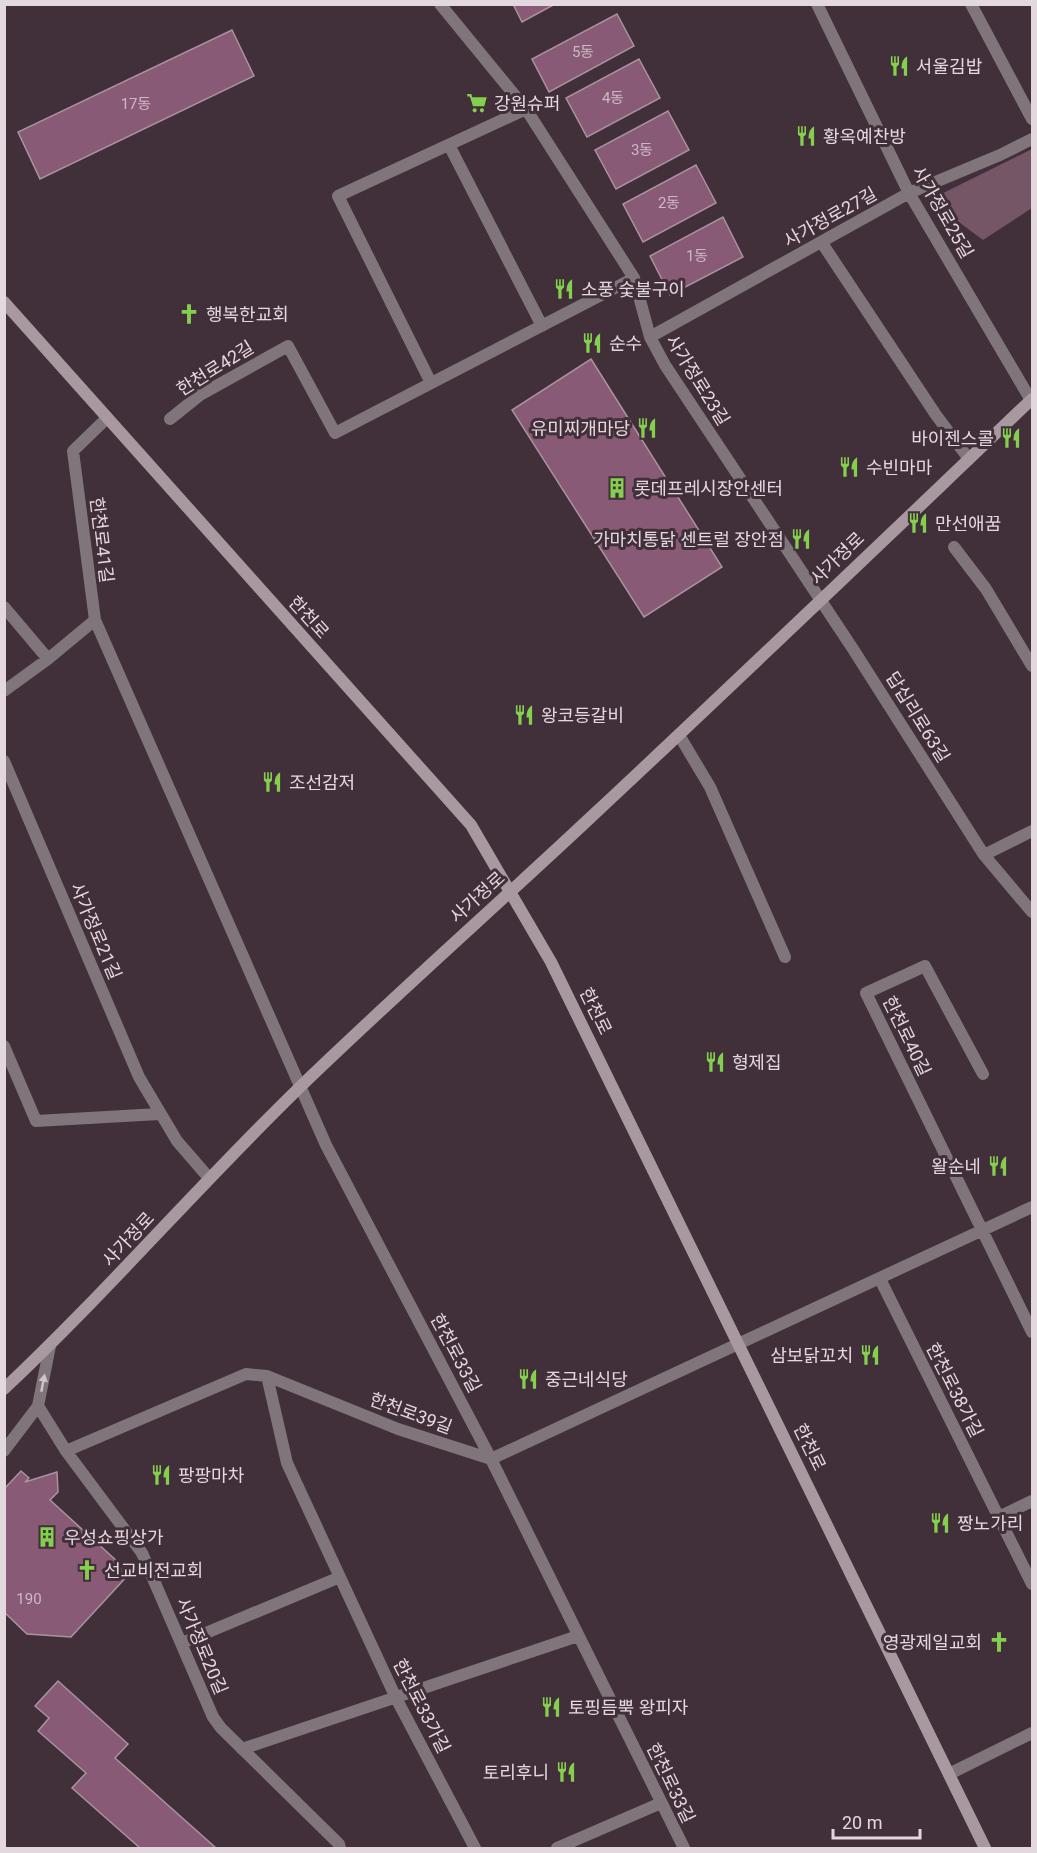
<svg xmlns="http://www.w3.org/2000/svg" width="1037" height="1853" viewBox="0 0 1037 1853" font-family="Roboto,'Noto Sans KR',sans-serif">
  <rect width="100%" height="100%" fill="#412f39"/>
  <!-- green -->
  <path fill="#745667" d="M1032 149V208L983 240 929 200Z"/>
  <!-- building -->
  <path fill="#885a75" stroke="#a9939f" stroke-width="1.5" d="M513 4H555L522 22Z
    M617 14 634 46 549 92 532 59Z
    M232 30 254 76 40 179 18 132Z
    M639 59 660 98 587 137 566 98Z
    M668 111 689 150 616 189 595 150Z
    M696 165 716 203 643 242 623 204Z
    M723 217 743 257 670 295 650 256Z
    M591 359 722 567 644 617 512 410Z
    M21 1471 29 1478 25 1482 57 1472 58 1492 50 1500 130 1573 71 1637 27 1634 4 1612V1489Z
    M58 1681 128 1744 115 1758 216 1848H140L72 1788 86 1773 38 1731 49 1718 35 1706Z"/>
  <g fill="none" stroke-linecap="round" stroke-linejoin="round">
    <!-- street -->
    <path stroke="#7f757a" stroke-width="12" d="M440 4 526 109 634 278 650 337 665 365 853 649 984 855 1032 912
      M817 4 909 193 1032 402
      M971 4 1032 119
      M449 145 542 326
      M822 243 936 415 969 459
      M650 337 909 193 1000 155 1032 139
      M431 383 338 196 526 109
      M107 418 73 451 95 620 326 1145 491 1459 684 1848
      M170 419 200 395 288 346 335 433 634 278
      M954 547 986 589 1032 666
      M4 607 48 659
      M4 691 48 659 95 620
      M679 735 710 787 785 957
      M4 761 139 1077 177 1141 209 1178
      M984 855 1032 831
      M4 1046 36 1121 159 1114
      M983 1074 925 966 866 993 1032 1332
      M880 1279 1032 1584
      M267 1376 287 1463 396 1698 475 1848
      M38 1406 66 1451 142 1553 213 1717 221 1728 339 1844 340 1848
      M4 1451 38 1406 50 1346
      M66 1451 246 1374 267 1376 398 1429 491 1459 1032 1207
      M999 1517 1032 1501
      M182 1643 340 1577
      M242 1749 578 1636
      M949 1774 1032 1733
      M557 1848 661 1803"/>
    <!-- secondary -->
    <path stroke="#a899a1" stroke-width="12" d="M4 302 471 825 551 962 985 1848
      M4 1389C107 1292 199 1185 300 1087 395 995 494 908 590 818 738 680 885 539 1032 399"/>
  </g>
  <!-- one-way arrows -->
  <defs><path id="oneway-solid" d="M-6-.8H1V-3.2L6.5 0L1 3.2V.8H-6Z" transform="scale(1.5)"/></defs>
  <use fill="#d0c4cb" href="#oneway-solid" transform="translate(43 1383) rotate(-79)"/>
  <!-- icons -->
  <defs>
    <g id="restaurant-bare" transform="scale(1.62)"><path d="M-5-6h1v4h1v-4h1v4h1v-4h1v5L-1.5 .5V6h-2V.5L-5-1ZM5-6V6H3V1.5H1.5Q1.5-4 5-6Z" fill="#84d04e" stroke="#412f39" stroke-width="2.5" paint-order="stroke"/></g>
    <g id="supermarket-bare" transform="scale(1.62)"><path d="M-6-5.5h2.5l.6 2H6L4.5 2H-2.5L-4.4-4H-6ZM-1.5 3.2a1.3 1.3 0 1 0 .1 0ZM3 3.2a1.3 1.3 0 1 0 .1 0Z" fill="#84d04e" stroke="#412f39" stroke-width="2.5" paint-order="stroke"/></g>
    <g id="church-bare" transform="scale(1.62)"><path d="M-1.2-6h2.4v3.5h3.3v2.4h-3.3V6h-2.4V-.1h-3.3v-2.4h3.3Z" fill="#84d04e" stroke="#412f39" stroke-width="2.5" paint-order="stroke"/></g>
    <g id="building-bare" transform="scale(1.62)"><path d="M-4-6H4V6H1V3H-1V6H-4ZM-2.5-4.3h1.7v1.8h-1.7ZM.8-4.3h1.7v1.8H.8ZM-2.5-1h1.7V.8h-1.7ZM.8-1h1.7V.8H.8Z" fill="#84d04e" stroke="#412f39" stroke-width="2.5" paint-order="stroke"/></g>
  </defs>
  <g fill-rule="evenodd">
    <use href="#restaurant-bare" x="899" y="66"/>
    <use href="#supermarket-bare" x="477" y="103"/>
    <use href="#restaurant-bare" x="806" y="136"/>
    <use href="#restaurant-bare" x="564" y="289"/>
    <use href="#church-bare" x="189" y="314"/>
    <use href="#restaurant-bare" x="592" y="343"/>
    <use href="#restaurant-bare" x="647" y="428"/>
    <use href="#restaurant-bare" x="1011" y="438"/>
    <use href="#restaurant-bare" x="849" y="467"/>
    <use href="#building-bare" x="617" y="488"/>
    <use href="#restaurant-bare" x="918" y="523"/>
    <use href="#restaurant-bare" x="801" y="539"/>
    <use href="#restaurant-bare" x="524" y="715"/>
    <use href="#restaurant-bare" x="272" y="782"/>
    <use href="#restaurant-bare" x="715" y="1062"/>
    <use href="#restaurant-bare" x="998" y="1166"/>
    <use href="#restaurant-bare" x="870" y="1355"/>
    <use href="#restaurant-bare" x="528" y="1379"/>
    <use href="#restaurant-bare" x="161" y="1475"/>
    <use href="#restaurant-bare" x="940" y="1523"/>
    <use href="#building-bare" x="47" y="1537"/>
    <use href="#church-bare" x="87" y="1570"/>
    <use href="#church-bare" x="999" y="1642"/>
    <use href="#restaurant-bare" x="551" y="1707"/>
    <use href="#restaurant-bare" x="566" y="1772"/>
  </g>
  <g text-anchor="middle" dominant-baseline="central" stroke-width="6" stroke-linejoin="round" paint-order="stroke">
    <!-- number labels -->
    <g font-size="15" fill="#cdb8c4">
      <text x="583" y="52">5동</text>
      <text x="613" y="98">4동</text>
      <text x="136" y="104">17동</text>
      <text x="642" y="150">3동</text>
      <text x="669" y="203">2동</text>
      <text x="697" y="256">1동</text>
      <text x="29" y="1599">190</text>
    </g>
    <!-- poi labels -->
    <g font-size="18" fill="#e4d8df" stroke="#412f39" text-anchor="start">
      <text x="916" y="66">서울김밥</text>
      <text x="494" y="103">강원슈퍼</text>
      <text x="823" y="136">황옥예찬방</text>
      <text x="581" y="289">소풍 숯불구이</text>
      <text x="206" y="314">행복한교회</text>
      <text x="609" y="343">순수</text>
      <text x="630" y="428" text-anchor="end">유미찌개마당</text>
      <text x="994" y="438" text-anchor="end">바이젠스콜</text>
      <text x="866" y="467">수빈마마</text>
      <text x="634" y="488">롯데프레시장안센터</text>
      <text x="935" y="523">만선애꿈</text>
      <text x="784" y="539" text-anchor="end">가마치통닭 센트럴 장안점</text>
      <text x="541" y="715">왕코등갈비</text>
      <text x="289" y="782">조선감저</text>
      <text x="732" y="1062">형제집</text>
      <text x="981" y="1166" text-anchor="end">왈순네</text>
      <text x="853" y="1355" text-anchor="end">삼보닭꼬치</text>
      <text x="545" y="1379">중근네식당</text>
      <text x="178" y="1475">팡팡마차</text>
      <text x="957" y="1523">짱노가리</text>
      <text x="64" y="1537">우성쇼핑상가</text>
      <text x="104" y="1570">선교비전교회</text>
      <text x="982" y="1642" text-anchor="end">영광제일교회</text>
      <text x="568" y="1707">토핑듬뿍 왕피자</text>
      <text x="549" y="1772" text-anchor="end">토리후니</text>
    </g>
    <!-- street labels -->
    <g font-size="18" fill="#e4d8df" stroke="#412f39">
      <text transform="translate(943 212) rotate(60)">사가정로25길</text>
      <text transform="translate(830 217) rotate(-29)">사가정로27길</text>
      <text transform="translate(215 368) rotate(-32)">한천로42길</text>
      <text transform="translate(698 380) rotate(58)">사가정로23길</text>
      <text transform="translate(102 540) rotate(83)">한천로41길</text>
      <text transform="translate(837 558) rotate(-44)">사가정로</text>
      <text transform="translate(309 617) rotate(48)">한천로</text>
      <text transform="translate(918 717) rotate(58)">답십리로63길</text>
      <text transform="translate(477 897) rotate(-42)">사가정로</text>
      <text transform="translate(96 931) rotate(67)">사가정로21길</text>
      <text transform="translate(596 1011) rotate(64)">한천로</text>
      <text transform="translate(907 1036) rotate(64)">한천로40길</text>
      <text transform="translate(128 1239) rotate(-47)">사가정로</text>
      <text transform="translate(456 1353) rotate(62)">한천로33길</text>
      <text transform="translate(955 1390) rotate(63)">한천로38가길</text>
      <text transform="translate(411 1413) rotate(20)">한천로39길</text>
      <text transform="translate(810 1447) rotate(64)">한천로</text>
      <text transform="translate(202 1646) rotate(67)">사가정로20길</text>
      <text transform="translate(422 1706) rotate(63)">한천로33가길</text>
      <text transform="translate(671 1783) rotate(64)">한천로33길</text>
    </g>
  </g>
  <!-- border -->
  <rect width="1037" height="1853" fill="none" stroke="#e4d8df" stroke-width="12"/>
  <!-- scale -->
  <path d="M833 1829v9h87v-9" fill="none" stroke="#e4d8df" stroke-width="3"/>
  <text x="842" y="1829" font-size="18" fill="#e4d8df" stroke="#412f39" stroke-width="4.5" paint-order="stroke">20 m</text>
</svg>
